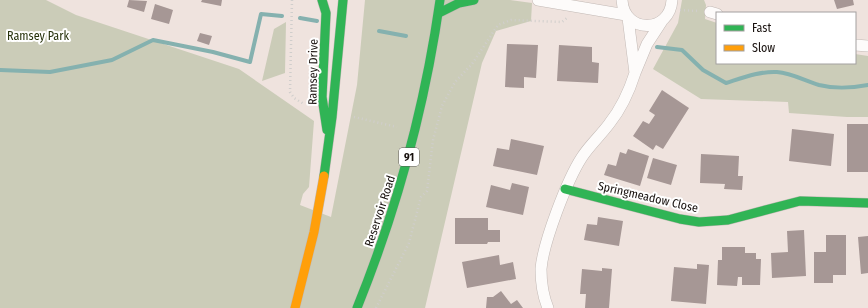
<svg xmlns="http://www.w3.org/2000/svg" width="868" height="308" viewBox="0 0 868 308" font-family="'Fira Sans Condensed',sans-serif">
  <rect width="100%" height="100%" fill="#efe3de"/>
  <!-- green -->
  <path fill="#cbccb8" d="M0 0H46L76 15 239 69 314 121 309 187 303 194 300 205 331 217 357 85 365 0H510L532 3 531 21 496 31 482 63 425 308H0Z
    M682 0H704L706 5 705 19 717 23V63H855V54L868 56V117H847L789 113 788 102 701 99 653 69 678 23Z
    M286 22 285 73 262 81 274 29Z"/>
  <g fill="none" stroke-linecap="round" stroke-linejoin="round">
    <!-- stream -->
    <path stroke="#85b1af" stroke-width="4" d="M300 18 317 21
      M379 31 406 36
      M657 47 682 50 703 70 726 83C742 78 760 71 777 72 792 73 805 81 819 85 835 89 852 88 868 85
      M0 70 50 72 112 60 153 40 213 52 250 62 261 14 282 16"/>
  </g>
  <!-- building -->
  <path fill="#a69795" d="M129 0 147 1 144 12 127 7Z
    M202 0H222L221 6 201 2Z
    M834 0H853L854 5 837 9Z
    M155 4 173 10 169 24 151 19Z
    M200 33 212 36 209 45 197 41Z
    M507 44 538 45 536 78 524 77V88L505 87Z
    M559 45 592 47V62L599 63 598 83 557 81Z
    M662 90 689 108 663 149 656 145 653 150 633 136 643 121 649 124 655 115 649 111Z
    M847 124H868V172H847Z
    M792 129 834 134 831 166 789 161Z
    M511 139 544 146 537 175 493 166 497 148 509 150Z
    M628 149 649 156 640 186 604 175 608 164 616 166 620 152 626 154Z
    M701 154 739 156 738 176H743L742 190 724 189 725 184 700 183Z
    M653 158 677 165 671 185 647 178Z
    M512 183 529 187 523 215 486 207 491 185 510 190Z
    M598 217 623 221 619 246 584 240 587 224 597 225Z
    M455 218H488V230H500V242H488L487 244H455Z
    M804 230 806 276 772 278 771 253 788 252 787 231Z
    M826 235H846V275H833V283H814V252H826Z
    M868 236V273L861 274 858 237Z
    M722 247H745V253H756V259H761L760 285H742V277H738L737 286 717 285 718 260H722Z
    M499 255 500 265 513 262 516 279 467 288 462 262Z
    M697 264 709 265 706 304 671 301 674 267 697 269Z
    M602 268 612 269 609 308H585L586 294H580L582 269 602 271Z
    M501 291 511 304 517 300 523 308H486L487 297H493Z"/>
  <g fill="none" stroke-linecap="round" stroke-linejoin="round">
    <!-- street casing -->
    <g stroke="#c2b9b5" stroke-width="12">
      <path id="street" d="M538 0 626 15
        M622 0C624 34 670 34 672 0
        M710 12 717 14
        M628 18 635 73 647 44 662 21
        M855 45 868 46
        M548 308C543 296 541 283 541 269 543 243 567 180 582 157 589 146 600 136 609 124 621 109 629 92 635 73"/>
    </g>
    <!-- fast casing -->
    <g stroke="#c2b9b5" stroke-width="10">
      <path id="fast" d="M322 0 326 13 322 97 327 130
        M439 13 459 3 474 0
        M324 176 332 117 343 0
        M565 189 680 219 699 222 728 220 800 201 868 203
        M357 308C397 209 425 106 440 0"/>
    </g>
    <!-- slow casing -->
    <g stroke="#c2b9b5" stroke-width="10">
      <path id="slow" d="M295 308 314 232 324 176"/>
    </g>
    <!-- path -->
    <path stroke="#d0cecc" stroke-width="2.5" stroke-dasharray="1 3" stroke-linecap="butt" d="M292 0 290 92 294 98 304 104
      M680 10 699 11
      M354 117 397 127
      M376 308 409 243 421 197 427 191 433 140 442 106 455 82 472 64 498 25 511 20 562 22 568 17"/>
    <!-- street -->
    <use href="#street" stroke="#fdfbfa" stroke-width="11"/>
    <!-- fast -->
    <use href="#fast" stroke="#30b455" stroke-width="9"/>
    <!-- slow -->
    <use href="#slow" stroke="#ff9f0a" stroke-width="9"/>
  </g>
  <g text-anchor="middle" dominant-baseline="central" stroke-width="4" stroke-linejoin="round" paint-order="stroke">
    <!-- shield labels -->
    <rect fill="#fff" stroke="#5d5856" stroke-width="1" x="399" y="148" width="20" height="18" rx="3"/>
    <g font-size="11" font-weight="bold" fill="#18110e">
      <text x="409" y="157">91</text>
    </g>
    <!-- park labels -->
    <g font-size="12" fill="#27320c" stroke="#fff">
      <text x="38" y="36">Ramsey Park</text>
    </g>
    <!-- street labels -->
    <g font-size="12" fill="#18110e" stroke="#fff">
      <text transform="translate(313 72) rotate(-89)">Ramsey Drive</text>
      <text transform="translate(648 197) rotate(13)">Springmeadow Close</text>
      <text transform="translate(380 211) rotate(-72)">Reservoir Road</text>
    </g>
  </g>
  <!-- legend -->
  <rect x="716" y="12" width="140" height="52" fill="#ffffff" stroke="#a3a09f"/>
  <rect x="724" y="25" width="20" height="6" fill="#30b455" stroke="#a3a09f"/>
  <text x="752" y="32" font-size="12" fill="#18110e">Fast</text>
  <rect x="724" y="45" width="20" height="6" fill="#ff9f0a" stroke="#a3a09f"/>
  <text x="752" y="52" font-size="12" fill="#18110e">Slow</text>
</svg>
